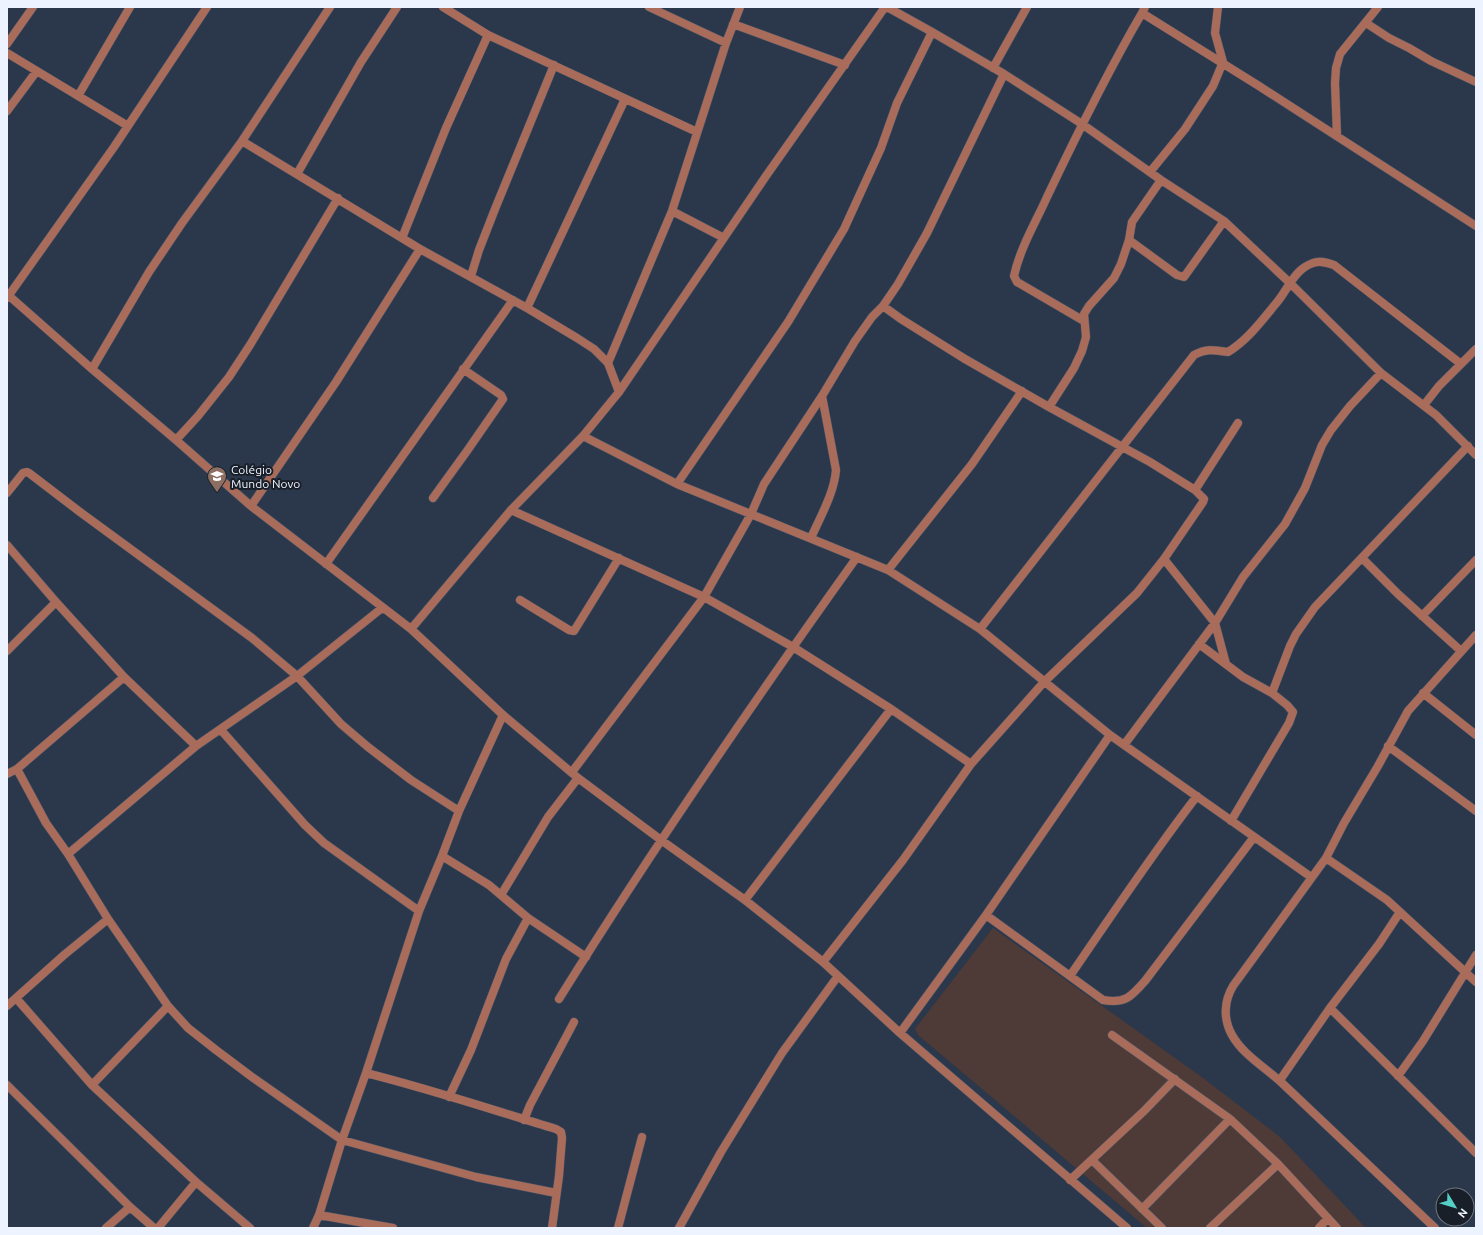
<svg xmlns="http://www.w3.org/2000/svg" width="1483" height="1235" viewBox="0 0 1483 1235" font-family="Ubuntu,sans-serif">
  <rect width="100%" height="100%" fill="#2b384c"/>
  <!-- commercial -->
  <path fill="#4e3a36" d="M993 928 1203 1078 1280 1137 1366 1228H1147L918 1035 915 1029Z"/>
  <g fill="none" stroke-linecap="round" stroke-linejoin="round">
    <!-- street casing -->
    <g stroke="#4a5669" stroke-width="9">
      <path id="street" d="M443 7 488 35 697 132
        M649 7 726 43
        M887 7 932 32 1004 74 1082 124 1161 180 1224 221 1291 284 1381 373 1436 415 1476 455
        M1145 7 1142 13 1259 86 1476 226
        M1366 23 1389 38 1409 48 1431 61 1476 82
        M733 24 845 65
        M7 44 33 7
        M7 53 128 126
        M993 68 1027 7
        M78 96 130 7
        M7 111 36 72
        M1337 136 1335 83 1336 68 1340 54 1378 7
        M242 141 420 249 527 308 577 338 594 349 608 363 619 392
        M1150 172 1185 129 1213 86 1223 62 1215 33 1218 7
        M297 174 361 62 397 7
        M672 211 724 238
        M402 238 446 128 488 35
        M1129 240 1177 275 1184 277 1224 221
        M471 276 479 250 495 209 554 65
        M7 294 92 369 176 440 251 506 411 629 503 715 578 778 661 840 745 900 823 962 900 1033 1127 1228
        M7 298 114 147 207 7
        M883 306 901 319 965 359 1049 407 1150 462 1195 490 1238 423
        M527 308 625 99
        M1084 321 1017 282 1014 276C1020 248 1036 222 1047 197 1077 134 1107 73 1142 13
        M608 363 672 211 726 43 740 7
        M92 369 149 272 182 223 242 141 330 7
        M1424 405 1439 386 1476 349
        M1049 407 1074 368 1082 351 1086 337 1084 314 1089 306 1114 278 1121 264 1129 240 1132 222 1161 180
        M583 436 677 484 888 570 980 629 1110 735 1311 877
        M176 440 198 416 229 377 250 345 338 198
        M677 484 788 322 844 229 881 148 897 103 932 32
        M7 493 23 473 27 472 29 473 80 512 252 638 297 676 341 724 368 747 411 780 459 811
        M433 498 467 451 503 399 501 395 463 369
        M251 506 336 382 420 249
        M511 510 704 597 793 647 891 709 971 764
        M811 538C820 517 834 494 836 470L822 396
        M7 545 56 602 124 677 196 746
        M1362 558 1398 594 1461 651
        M1164 559 1215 623 1226 664
        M326 564 513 300
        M888 570 972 464 1022 391
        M520 600 569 630 574 631 619 558
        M1422 616 1476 560
        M411 629 511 510 583 436 619 392 766 176 885 7
        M980 629 1194 355C1207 348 1214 350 1228 352 1248 340 1263 319 1278 301 1289 287 1295 269 1313 263 1320 260 1328 263 1334 265L1461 364
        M1199 644 1243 677 1272 693
        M7 651 56 602
        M1423 693 1476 735
        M221 730 305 825 324 843 419 911
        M1124 745 1215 623 1243 577 1285 524 1305 488 1322 445 1331 430 1350 406 1381 373
        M1388 746 1476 811
        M17 769 46 823 68 854 108 919 168 1006 188 1028 216 1050 252 1077 342 1140 476 1177 556 1193
        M572 772 704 597 751 514 764 484 822 396 855 341 872 317 883 306 898 284 927 233 1004 74
        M7 774 17 769 124 677
        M1231 821 1289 723 1293 712 1287 705 1272 693 1290 646 1296 634 1315 607 1468 446
        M68 854 196 746 297 676 382 608
        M442 856 489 885 528 918 506 959 471 1050 449 1097
        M1326 858 1387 900 1476 982
        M501 895 548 817 578 778
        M745 900 891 709
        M986 915 1103 1000C1125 1004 1131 997 1145 981L1254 837
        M528 918 586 957
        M823 962 903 860 971 764 1044 682 1137 593 1164 559 1203 502 1204 499 1195 490
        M1070 976C1112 915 1152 854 1197 796
        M16 998 92 1085 196 1182 250 1228
        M559 999C653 848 754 701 857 557
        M7 1006 64 955 108 919
        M1330 1008 1476 1153
        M900 1033 986 915 1110 735
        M1112 1035 1230 1119 1278 1164 1337 1228
        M366 1073C430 1089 493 1110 556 1129L561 1132 562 1138 559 1176 552 1228
        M1398 1076 1423 1041 1476 955
        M1280 1080 1330 1008 1379 944 1400 912
        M7 1085 130 1207 154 1228
        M92 1085 168 1006
        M524 1120 530 1105 574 1022
        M1092 1160 1162 1228
        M1070 1180 1144 1111 1175 1079
        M1142 1209 1230 1119
        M319 1215 393 1228
        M106 1228 130 1207
        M158 1228 196 1182
        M313 1228 319 1215 342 1140 366 1073 419 911 442 856 459 811 503 715
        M618 1228 642 1137
        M679 1228 721 1152 782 1053 838 976
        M1210 1228 1278 1164
        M1319 1228 1328 1218
        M1435 1228C1384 1180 1333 1131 1282 1083 1266 1068 1243 1055 1232 1035 1223 1019 1224 1001 1233 986L1326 858 1344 823 1378 766 1408 711 1476 635"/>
    </g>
    <!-- street -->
    <use href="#street" stroke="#aa6c5a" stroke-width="8"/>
  </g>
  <!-- icons -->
  <defs>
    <g id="university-pin" transform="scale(1)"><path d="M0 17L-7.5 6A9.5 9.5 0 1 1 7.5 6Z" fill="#8d6e63" stroke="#191f28"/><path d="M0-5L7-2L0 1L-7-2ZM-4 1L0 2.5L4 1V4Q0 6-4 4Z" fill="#fff"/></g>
  </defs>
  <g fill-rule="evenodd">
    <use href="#university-pin" x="217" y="476"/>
  </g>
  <g text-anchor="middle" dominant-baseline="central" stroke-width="4" stroke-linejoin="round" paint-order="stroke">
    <!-- poi labels -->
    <g font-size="12" fill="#eef4ff" stroke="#191f28" text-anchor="start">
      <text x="231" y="469">Colégio<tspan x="231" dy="14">Mundo Novo</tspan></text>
    </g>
  </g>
  <!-- border -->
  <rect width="1483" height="1235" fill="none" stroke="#eef4ff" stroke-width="16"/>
  <!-- north arrow -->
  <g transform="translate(1455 1207) rotate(128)"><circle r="19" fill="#191f28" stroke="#6e747e"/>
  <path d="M0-3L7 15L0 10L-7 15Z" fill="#55cec5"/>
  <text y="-6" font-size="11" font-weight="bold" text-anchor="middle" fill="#eef4ff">N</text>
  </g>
</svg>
